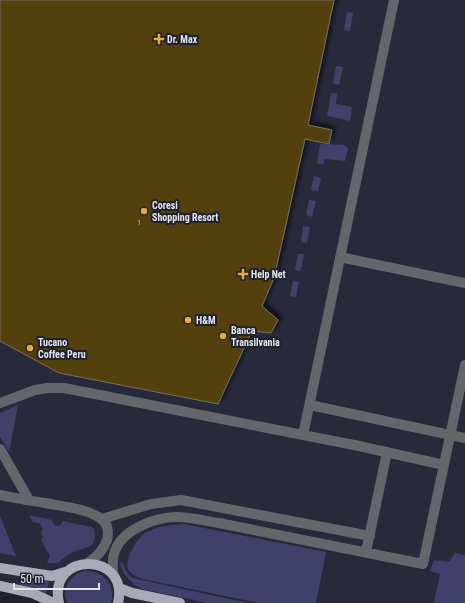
<svg xmlns="http://www.w3.org/2000/svg" width="465" height="603" viewBox="0 0 465 603" font-family="'Roboto Condensed',sans-serif">
  <defs>
    <filter id="shadow"><feDropShadow dx="3.5" dy="-3.5" stdDeviation="2" flood-color="#0009"/></filter>
  </defs>
  <rect width="100%" height="100%" fill="#20212d"/>
  <!-- built -->
  <path fill="#28293b" d="M0 0H465V603H92L0 584Z"/>
  <!-- green -->
  <path fill="#41406b" d="M347 12 353 13 350 31 344 30Z
    M336 66 343 67 339 85 333 84Z
    M331 93 337 94 336 104 352 107 350 121 327 116Z
    M320 144 344 145 348 148 345 161 325 159 323 165 317 163Z
    M314 176 321 178 318 191 311 190Z
    M309 200 316 201 312 217 306 215Z
    M303 226 310 227 307 243 301 242Z
    M298 254H304L301 271 295 270Z
    M293 281 299 282 296 297 290 296Z
    M18 405 9 452 0 437V413Z
    M29 515 52 520 54 525 59 526 63 521 91 527 94 529C99 551 84 546 71 553 66 555 62 560 58 563H47L50 556 41 540 43 537 41 533 43 528 39 523 33 522Z
    M0 516 16 556 0 553Z
    M184 524 326 552 316 603H258L143 579C137 577 131 575 128 569 124 559 138 536 147 532 159 526 171 525 184 524Z
    M455 553 465 555V603H434L440 574 430 571 434 560 449 562Z
    M122 562 126 571 132 578 248 603H207L142 589C131 583 124 576 120 564Z
    M84 571C103 570 116 584 111 603H67C61 588 70 575 84 571Z
    M21 579 35 581 49 580 46 594 20 586Z"/>
  <!-- building -->
  <path fill="#534010" stroke="#766f61" filter="url(#shadow)" d="M0 0H334L308 125 332 130 329 144 305 139 274 278 262 306 278 320 271 333 252 331 218 404 59 373 0 341Z"/>
  <g fill="none" stroke-linecap="round" stroke-linejoin="round">
    <!-- minor -->
    <path stroke="#65666c" stroke-width="10" d="M340 257 465 283
      M0 403 35 390 48 388H64L359 446 444 465
      M310 405 465 438
      M303 435 394 0
      M0 449 29 500
      M0 495C15 498 30 501 45 503 61 506 89 509 101 519 108 524 109 532 107 540 103 551 97 557 88 563
      M102 519 151 504 181 500 370 536
      M366 552 387 452
      M113 575C113 568 112 560 114 554 120 530 155 517 177 517 191 517 205 521 219 523L423 564 465 365"/>
    <!-- major -->
    <path stroke="#a9aab7" stroke-width="10" d="M0 568 52 576 68 571
      M0 586 32 593 54 603
      M119 588 132 593 180 603
      M59 603C47 551 130 551 118 603"/>
  </g>
  <!-- markers -->
  <g fill="#e1af34" stroke="#20212d" stroke-width="1.5">
    <path d="M157 33h4v4h4v4h-4v4h-4v-4h-4v-4h4z"/>
    <circle cx="144" cy="211" r="4"/>
    <path d="M241 268h4v4h4v4h-4v4h-4v-4h-4v-4h4z"/>
    <circle cx="188" cy="320" r="4"/>
    <circle cx="223" cy="336" r="4"/>
    <circle cx="30" cy="348" r="4"/>
  </g>
  <g text-anchor="middle" dominant-baseline="central" stroke-width="4" stroke-linejoin="round" paint-order="stroke">
    <!-- number labels -->
    <g font-size="8" fill="#c0bcb6">
      <text x="139" y="222">1</text>
    </g>
    <!-- poi labels -->
    <g font-size="10" font-weight="bold" fill="#e4e5ed" stroke="#20212d" text-anchor="start">
      <text x="167" y="39">Dr. Max</text>
      <text x="152" y="205">Coresi<tspan x="152" dy="12">Shopping Resort</tspan></text>
      <text x="251" y="274">Help Net</text>
      <text x="196" y="320">H&amp;M</text>
      <text x="231" y="330">Banca<tspan x="231" dy="12">Transilvania</tspan></text>
      <text x="38" y="342">Tucano<tspan x="38" dy="12">Coffee Peru</tspan></text>
    </g>
  </g>
  <!-- scale -->
  <path d="M14 583v6h85v-6" fill="none" stroke="#e4e5ed" stroke-width="2"/>
  <text x="20" y="583" font-size="12" fill="#e4e5ed" stroke="#20212d" stroke-width="3" paint-order="stroke">50 m</text>
</svg>
